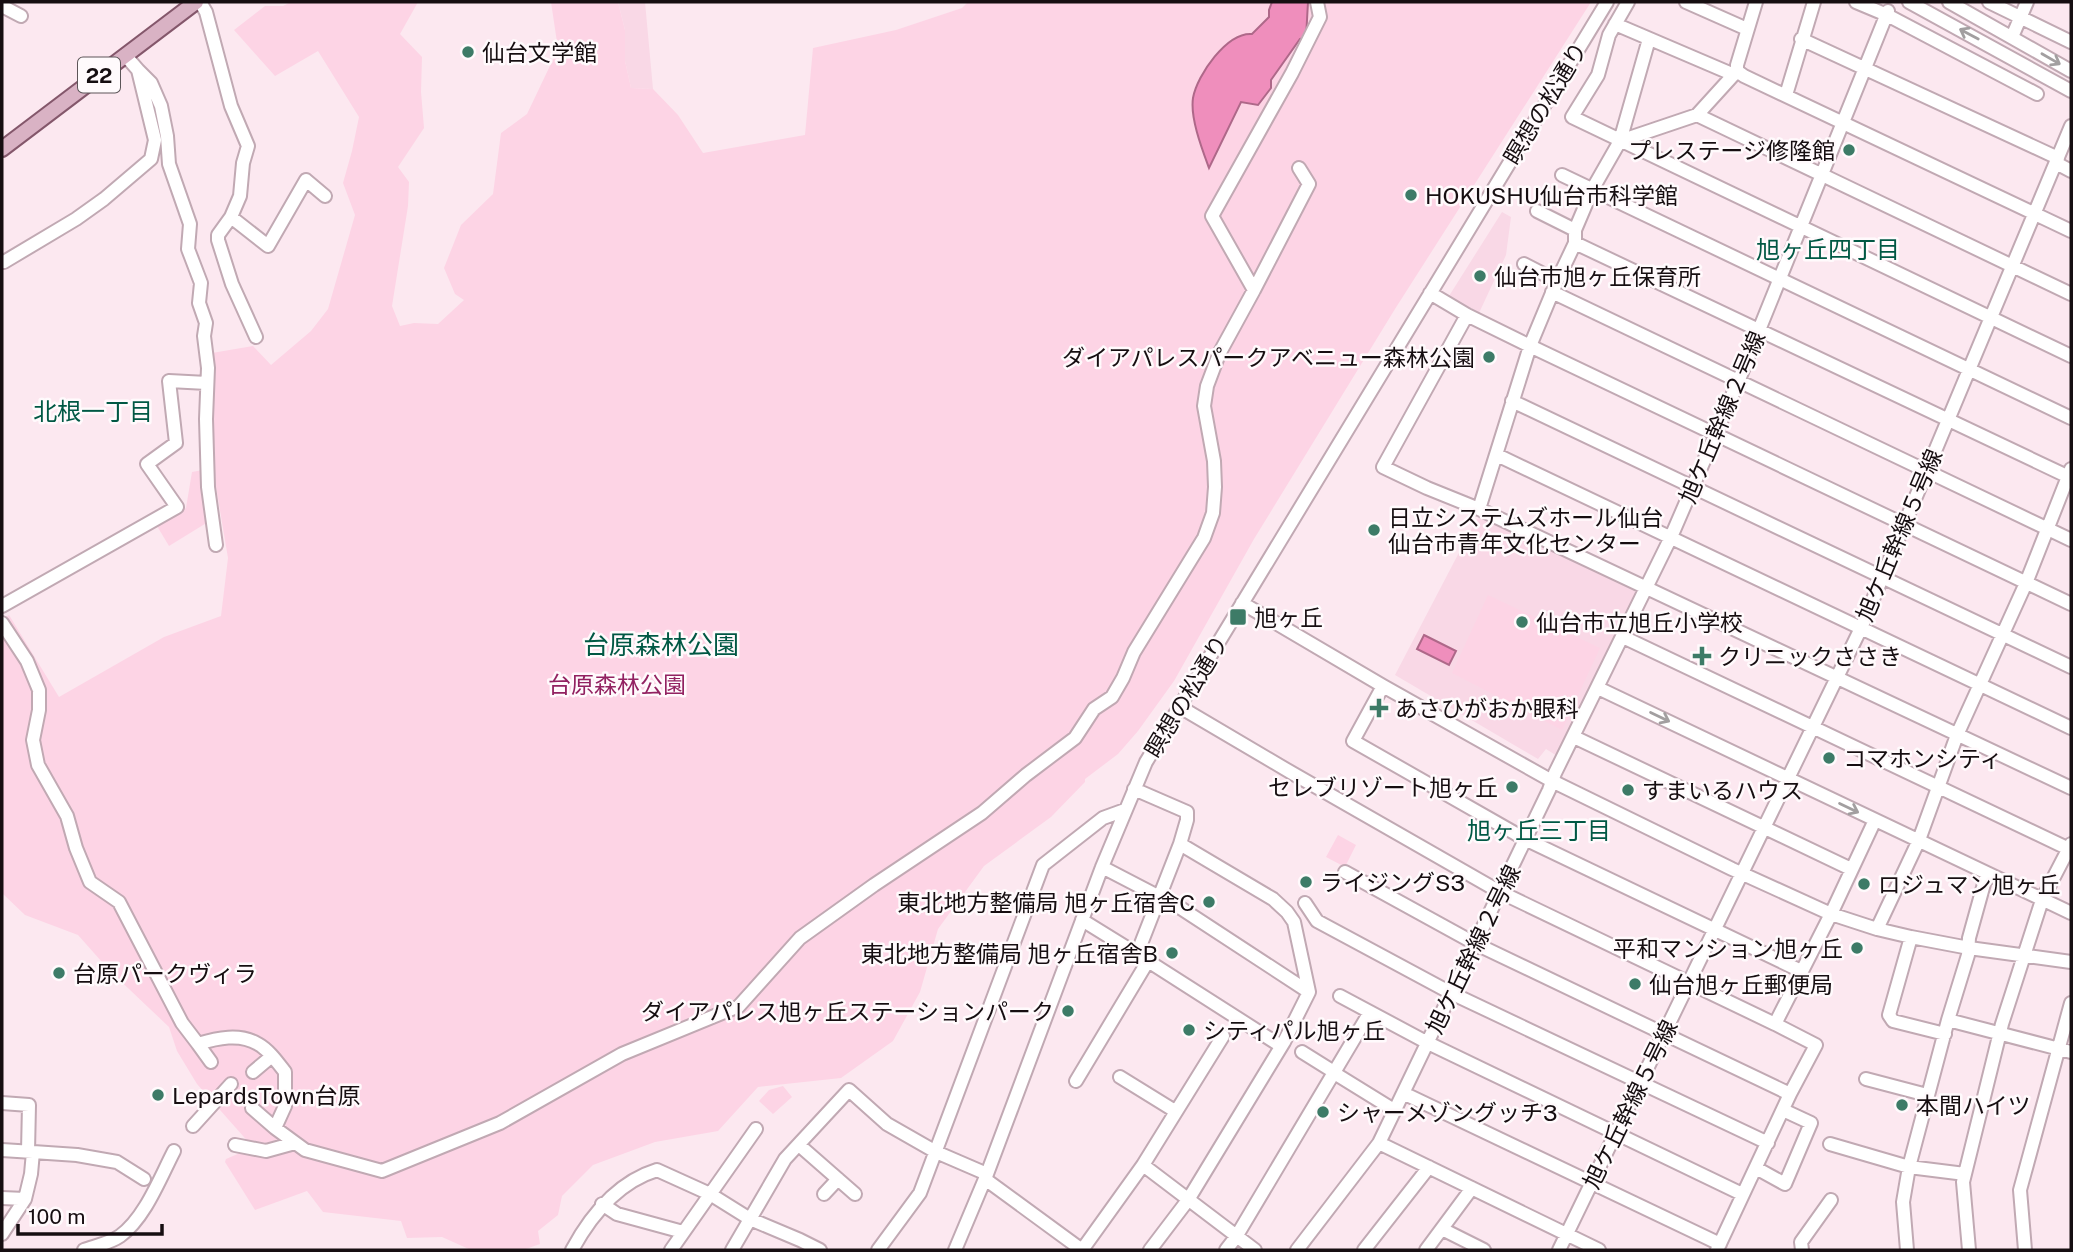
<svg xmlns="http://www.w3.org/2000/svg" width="2073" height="1252" viewBox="0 0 2073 1252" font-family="'Public Sans','Noto Sans JP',sans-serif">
  <rect width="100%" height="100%" fill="#fce8f0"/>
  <!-- built -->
  <path fill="#f9d8e6" d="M618 2H645L653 89 631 88 625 61V30Z
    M1502 212 1511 217 1506 255 1479 313 1449 296Z
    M1483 515 1635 587 1637 590 1557 756 1546 749 1538 759 1395 675 1476 520Z"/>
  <!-- green -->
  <path fill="#fdd4e5" d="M291 2H418L400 34 422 57 421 92 424 128 398 167 409 182 408 206 392 306 400 326 414 323 438 324 464 300 455 294 444 268 461 225 493 194 501 133 527 114 558 49 551 2H618L625 30V61L631 88 653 89 678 115 703 153 805 135 813 48 896 30 962 8 968 2H1591L1395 309 1254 539 1174 681 1138 731 1118 754 1085 779V782L1051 817 984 866 938 929 920 992 893 1041 841 1078 758 1087 718 1131 655 1142 593 1165 562 1196 558 1215 538 1231 540 1244 523 1250H471L442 1237 407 1238 401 1221 323 1212 307 1191 255 1210 225 1162 226 1159 247 1150 251 1145 197 1084 177 1051 169 1027 110 971 78 935 25 915 2 893V619L9 615 59 697 164 637 221 616 228 558 215 481 212 353 253 346 271 365 311 331 328 309 355 215 343 183 352 151 359 117 318 51 275 76 234 30 265 6H283Z
    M203 470 208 522 169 546 157 526 186 508 192 472Z
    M1488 595 1600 648 1562 730 1452 673Z
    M1338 835 1356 845 1345 867 1326 857Z
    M783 1086 792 1097 773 1114 759 1101 769 1090Z"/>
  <!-- water -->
  <path fill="#ef8ebc" stroke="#ae6889" stroke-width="2" d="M1272 2H1308L1306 38 1300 39 1271 80V88L1258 105 1241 102 1209 168C1202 149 1190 118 1193 98 1197 75 1227 32 1252 34L1269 17V10Z
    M1424 635 1456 651 1449 665 1417 649Z"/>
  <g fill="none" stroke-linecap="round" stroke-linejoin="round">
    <!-- minor casing -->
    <g stroke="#c1a9b3" stroke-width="16">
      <path id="minor" d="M200 2 206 12 231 106 248 146 243 163 240 196 231 217 218 235V240L232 284 256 337
        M1628 2 1609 35 1598 75 1572 117 2071 356
        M1686 2 1747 29
        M1756 2 1737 65V71L1744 76 2071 231
        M1856 2 1887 15 2037 94
        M1909 2 2071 91
        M1949 2 2071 71
        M1989 2 2071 42
        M2 6 21 16
        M1615 24 1732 74
        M2012 37 2027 2
        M1801 39 2058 158
        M138 70 151 83 161 106 167 136 169 164 190 224 188 249 201 283 199 303 206 323 204 336 208 368 206 419 208 487 216 545
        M1786 95 1814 2
        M1697 115 2071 294
        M1620 141 1649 39
        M2056 163 2071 171
        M1562 175 2071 418
        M1537 211 1575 230
        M231 217 268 246 306 180 325 196
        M1575 243 2071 478
        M4 262 76 219 104 199 151 159 155 140 138 70 125 55
        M1524 264 1557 281
        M1254 290 1309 184 1299 168
        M1552 292 2071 540
        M1430 293 1467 315 1530 346 2071 604
        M1467 315 1383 467 1427 488 1479 509 2071 788
        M1512 401 2071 667
        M1497 455 2071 728
        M1479 509 1530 346 1557 281 1575 243V230L1592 190 1620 141 1697 115 1737 71
        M1242 603 1383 686 1552 781 1732 869 1831 914 1877 929 1911 937 1969 948 2071 962
        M2 606 177 507 147 464 176 443 169 381 207 383
        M2 623 27 661 39 690V710L33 740 38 765 67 816 76 848 90 882 119 902 182 1023 198 1044C217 1038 240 1033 258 1044 269 1050 278 1063 285 1072V1106L275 1128 305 1150 382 1171 500 1123 622 1054 739 1006 800 938 874 885 982 813 1026 775 1075 738 1094 709 1112 697 1123 678 1134 652 1204 538 1213 513 1215 487 1214 461 1204 406 1207 386 1219 354 1254 290 1212 216 1292 73 1320 17 1317 2
        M1623 637 2071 850
        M1383 686 1353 741 1525 839 1801 971
        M1598 688 2071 913
        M1180 707 1292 773 1500 892 1775 1024
        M1574 737 1851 869
        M1134 789 1187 812V820L1180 844 1137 954
        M1102 867 1179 907 1309 992
        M1345 872 1476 944 1790 1094
        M1305 903 1317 921 1451 993 1768 1143
        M1082 920 1137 954 1281 1046
        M1877 929 1919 840 1957 735 2026 583 2071 469
        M1911 937 1889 1015 1893 1021 1945 1034
        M1340 996 1428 1043 1742 1194
        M1948 1020 2071 1052
        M198 1044 211 1062
        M1302 1052 1334 1072
        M253 1072 272 1056
        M1339 1076 1394 1110
        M1120 1077 1175 1111
        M1866 1079 1927 1095
        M1076 1081 1148 961
        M1403 1093 1720 1244
        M2 1103 29 1105 28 1151
        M252 1108 275 1128
        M193 1126 231 1084
        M1379 1143 1599 1250
        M1830 1144 1909 1167 1965 1174
        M235 1145 266 1151 295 1143
        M799 1145 855 1194
        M2 1150 33 1152 31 1174 25 1199 2 1234
        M33 1152 77 1155 117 1162 144 1179
        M1143 1165 1255 1250
        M1756 1168 1785 1184 1811 1123 1783 1110
        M985 1179 1082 1250 1143 1165 1223 1036
        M824 1194 838 1179
        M2 1198 25 1199
        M602 1204 617 1214 683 1232
        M1442 1229 1484 1250
        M84 1250C95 1246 110 1243 120 1236 145 1218 160 1178 174 1151
        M572 1250C591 1215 618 1182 657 1170L710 1194 750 1219 800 1240 820 1250
        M671 1250 756 1129
        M732 1250 785 1159 849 1090 887 1124 936 1152 987 1174
        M878 1250 920 1193 1043 865 1103 818 1125 810
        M955 1250 987 1174 1102 867 1146 762 1607 2
        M1150 1250 1188 1200 1284 1042 1309 992 1294 922 1287 912 1273 899 1180 844
        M1226 1250 1236 1237 1370 1012
        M1297 1250 1379 1143 1549 790 1555 773 1671 537 1738 382 1888 11
        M1364 1250 1429 1167
        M1426 1250 1472 1188
        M1559 1250 1861 628 2071 126
        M1717 1250 1790 1094 1816 1045 1775 1024 1831 914 1875 820
        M1802 1250 1801 1242 1831 1200
        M1907 1250 1903 1202 1909 1167 1948 1020 1968 955 1969 938 1987 873
        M1969 1250 1963 1182 2002 1024 2042 900 2071 844
        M2025 1250 2020 1190 2071 1003"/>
    </g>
    <!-- major casing -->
    <g stroke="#84576b" stroke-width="18">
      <path id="major" d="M2 149 196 2"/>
    </g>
    <!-- minor -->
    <use href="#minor" stroke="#fff" stroke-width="12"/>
    <!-- major -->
    <use href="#major" stroke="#d9b2c4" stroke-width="14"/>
  </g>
  <!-- one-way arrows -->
  <defs><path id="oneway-shaft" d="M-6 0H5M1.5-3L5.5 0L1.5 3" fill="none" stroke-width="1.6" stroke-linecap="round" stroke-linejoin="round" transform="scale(1.75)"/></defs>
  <g stroke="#a29fa0">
    <use href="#oneway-shaft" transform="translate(1969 34) rotate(-152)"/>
    <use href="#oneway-shaft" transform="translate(2051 59) rotate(30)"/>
    <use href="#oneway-shaft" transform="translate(1660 717) rotate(26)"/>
    <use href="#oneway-shaft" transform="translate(1849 808) rotate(26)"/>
  </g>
  <!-- markers -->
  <g fill="#3d7b67" stroke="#fffafc" stroke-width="2.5">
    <circle cx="468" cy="52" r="7"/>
    <circle cx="1849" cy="150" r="7"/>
    <circle cx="1411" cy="195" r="7"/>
    <circle cx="1480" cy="276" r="7"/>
    <circle cx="1489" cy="357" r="7"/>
    <circle cx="1374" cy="530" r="7"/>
    <rect x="1229" y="608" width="18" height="18" rx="3.5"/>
    <circle cx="1522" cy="622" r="7"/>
    <path d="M1698.5 645.5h7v7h7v7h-7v7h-7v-7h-7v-7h7z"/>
    <path d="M1375.5 697.5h7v7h7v7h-7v7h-7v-7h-7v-7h7z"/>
    <circle cx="1829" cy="758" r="7"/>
    <circle cx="1512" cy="787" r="7"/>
    <circle cx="1628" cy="790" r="7"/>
    <circle cx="1306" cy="882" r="7"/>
    <circle cx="1864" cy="884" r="7"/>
    <circle cx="1209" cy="902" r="7"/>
    <circle cx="1857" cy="948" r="7"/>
    <circle cx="1172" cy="953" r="7"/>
    <circle cx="59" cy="973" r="7"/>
    <circle cx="1635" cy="984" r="7"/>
    <circle cx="1068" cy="1011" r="7"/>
    <circle cx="1189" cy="1030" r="7"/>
    <circle cx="158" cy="1095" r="7"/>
    <circle cx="1902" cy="1105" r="7"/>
    <circle cx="1323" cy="1112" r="7"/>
  </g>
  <g text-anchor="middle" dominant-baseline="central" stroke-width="5" stroke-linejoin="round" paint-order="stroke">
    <!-- shield labels -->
    <rect fill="#fffafc" stroke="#5c5558" stroke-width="2" x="78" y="57.5" width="42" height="35" rx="5"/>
    <g font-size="21" font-weight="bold" fill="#160e11">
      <text x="99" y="75">22</text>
    </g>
    <!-- poi labels -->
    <g font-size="23" fill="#160e11" stroke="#fffafc" text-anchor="start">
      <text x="482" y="52">仙台文学館</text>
      <text x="1835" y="150" text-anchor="end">プレステージ修隆館</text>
      <text x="1425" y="195">HOKUSHU仙台市科学館</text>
      <text x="1494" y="276">仙台市旭ヶ丘保育所</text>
      <text x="1475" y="357" text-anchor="end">ダイアパレスパークアベニュー森林公園</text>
      <text x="1388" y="517">日立システムズホール仙台<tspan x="1388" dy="26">仙台市青年文化センター</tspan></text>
      <text x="1254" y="617">旭ヶ丘</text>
      <text x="1536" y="622">仙台市立旭丘小学校</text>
      <text x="1718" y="656">クリニックささき</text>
      <text x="1395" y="708">あさひがおか眼科</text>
      <text x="1843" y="758">コマホンシティ</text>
      <text x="1498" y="787" text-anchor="end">セレブリゾート旭ヶ丘</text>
      <text x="1642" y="790">すまいるハウス</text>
      <text x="1320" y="882">ライジングS3</text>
      <text x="1878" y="884">ロジュマン旭ヶ丘</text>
      <text x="1195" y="902" text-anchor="end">東北地方整備局 旭ヶ丘宿舎C</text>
      <text x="1843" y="948" text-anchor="end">平和マンション旭ヶ丘</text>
      <text x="1158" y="953" text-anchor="end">東北地方整備局 旭ヶ丘宿舎B</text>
      <text x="73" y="973">台原パークヴィラ</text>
      <text x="1649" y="984">仙台旭ヶ丘郵便局</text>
      <text x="1054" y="1011" text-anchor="end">ダイアパレス旭ヶ丘ステーションパーク</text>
      <text x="1203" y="1030">シティパル旭ヶ丘</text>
      <text x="172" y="1095">LepardsTown台原</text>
      <text x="1916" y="1105">本間ハイツ</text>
      <text x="1337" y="1112">シャーメゾングッチ3</text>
    </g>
    <!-- street labels -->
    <g font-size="23" fill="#160e11" stroke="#fffafc">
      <text transform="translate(1545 103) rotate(-59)">瞑想の松通り</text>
      <text transform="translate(1722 417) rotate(-67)">旭ケ丘幹線２号線</text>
      <text transform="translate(1899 535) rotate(-67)">旭ケ丘幹線５号線</text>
      <text transform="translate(1186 696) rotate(-59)">瞑想の松通り</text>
      <text transform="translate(1473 949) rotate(-64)">旭ケ丘幹線２号線</text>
      <text transform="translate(1630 1104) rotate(-64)">旭ケ丘幹線５号線</text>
    </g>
    <!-- park labels -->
    <g font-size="23" fill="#922261" stroke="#fffafc">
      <text x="617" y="684">台原森林公園</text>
    </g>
    <!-- neighbourhood labels -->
    <g font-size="24" fill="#015844" stroke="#fffafc">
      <text x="1828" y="249">旭ヶ丘四丁目</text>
      <text x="93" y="411">北根一丁目</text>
      <text x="1539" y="830">旭ヶ丘三丁目</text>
    </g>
    <!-- quarter labels -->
    <g font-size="26" fill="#015844" stroke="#fffafc">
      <text x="661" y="644">台原森林公園</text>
    </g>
  </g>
  <!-- border -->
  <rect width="2073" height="1252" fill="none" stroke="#160e11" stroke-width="7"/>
  <!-- scale -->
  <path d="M18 1224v10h144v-10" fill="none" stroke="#160e11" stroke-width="3.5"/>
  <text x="28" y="1224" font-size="21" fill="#160e11" stroke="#fffafc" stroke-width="5" paint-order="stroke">100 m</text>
</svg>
